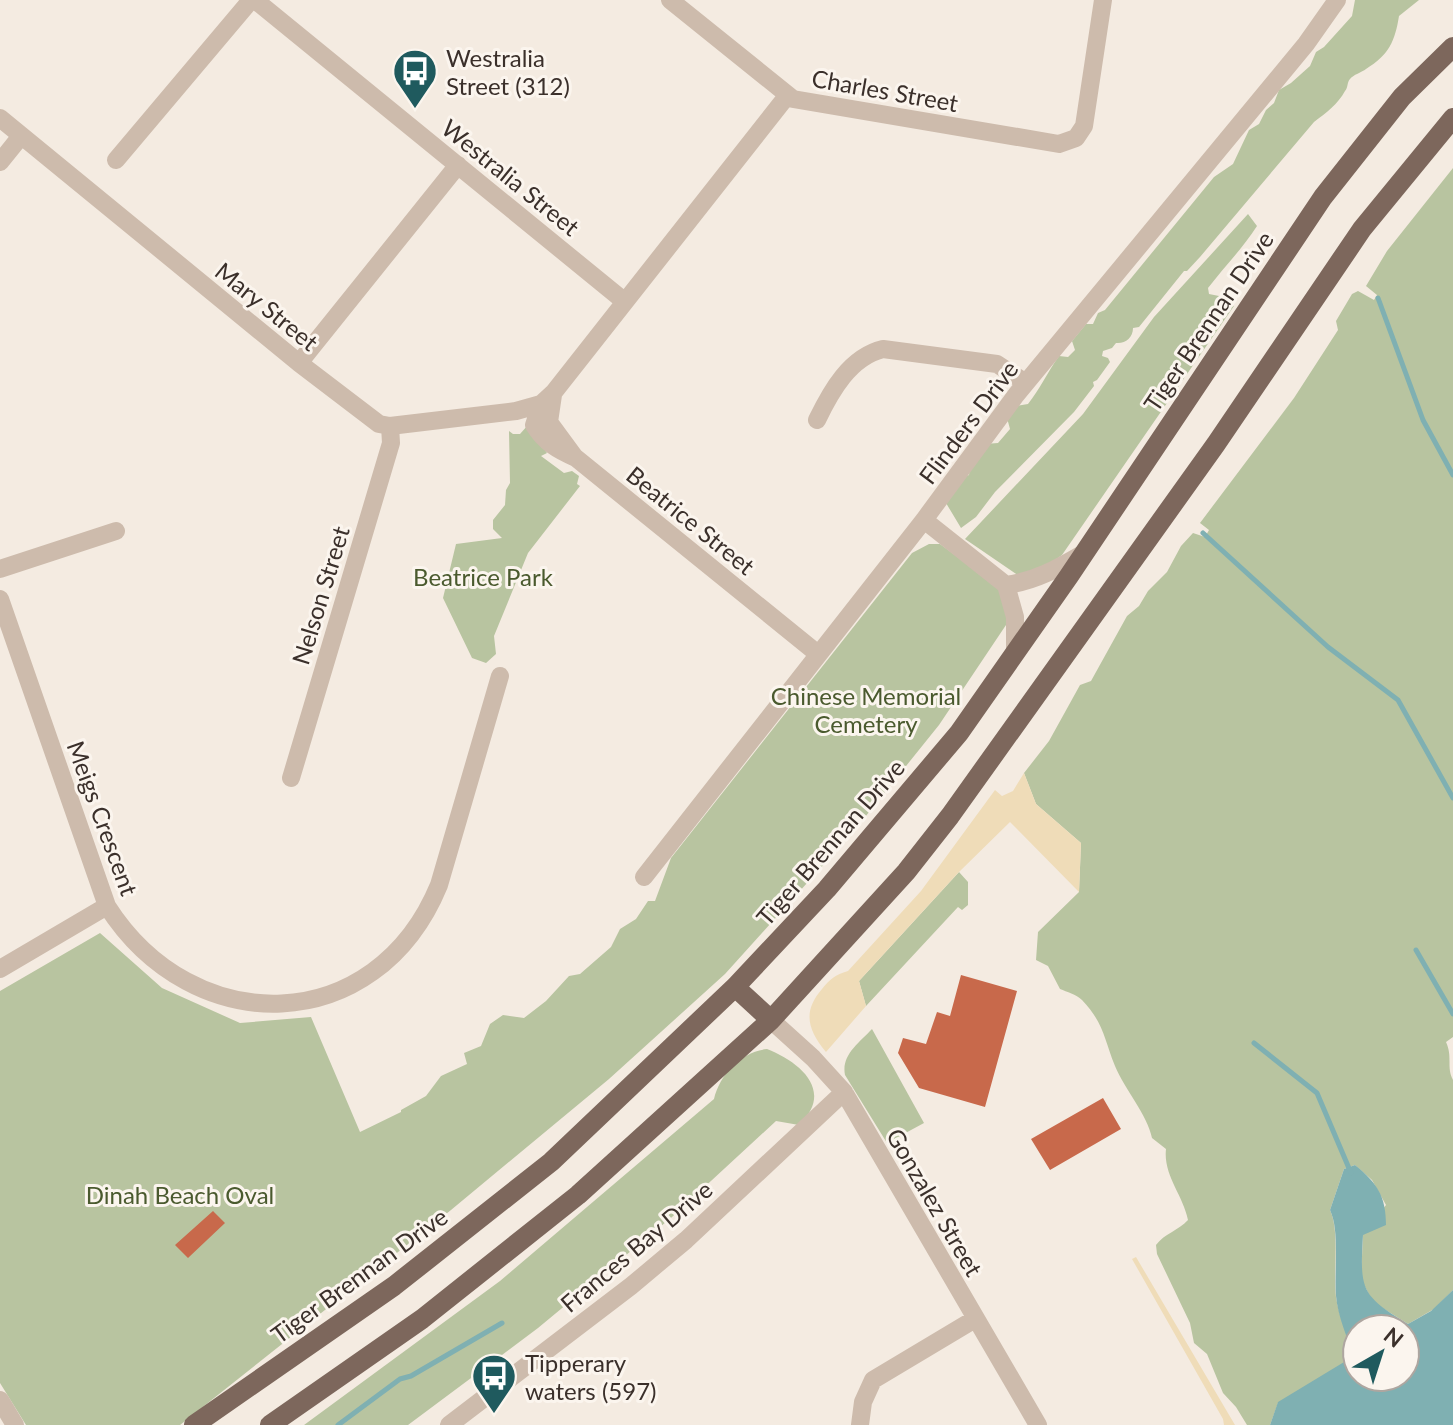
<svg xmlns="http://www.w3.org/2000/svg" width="1453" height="1425" viewBox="0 0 1453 1425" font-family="Lato,sans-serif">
  <rect width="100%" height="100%" fill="#f4ebe1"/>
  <!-- green -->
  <path fill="#b8c4a0" d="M1355 0H1419L1399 16C1395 41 1389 55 1366 69 1362 72 1353 75 1350 79 1347 82 1348 88 1345 91 1338 104 1326 113 1314 122L1200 257 1187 271H1184L1139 327 1133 328C1133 338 1125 344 1116 343L1112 348 1103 351 1102 356 1108 358 1110 362 1097 380 1093 382 1094 386 1074 412 995 492 976 517 961 528 946 503 956 480 969 475 971 458 985 444 998 443 1010 429 1007 418 1016 406 1028 404C1040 389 1047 373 1059 356L1068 357 1075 350 1072 341 1086 324H1093L1098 313 1105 310 1214 177 1233 164 1249 130 1259 124 1266 110 1274 103 1279 90 1291 83 1310 66 1316 52 1324 47 1352 16Z
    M1453 168V1037L1446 1042C1453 1057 1446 1067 1453 1080V1290L1434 1309 1408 1324 1373 1302 1361 1279 1363 1234 1386 1205 1372 1180 1355 1165 1344 1169 1330 1210C1340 1232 1333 1270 1336 1297 1339 1318 1350 1341 1357 1362L1278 1403 1270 1425H1247L1236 1407 1223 1393 1207 1354 1194 1343 1190 1323 1157 1254 1156 1245C1165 1233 1178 1231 1188 1220 1183 1195 1163 1175 1166 1149L1152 1138C1147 1114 1125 1090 1115 1066 1104 1039 1104 1023 1082 1000 1076 994 1067 992 1060 989L1048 966 1036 960 1038 932 1079 892 1081 843 1036 804 1024 773 1049 741 1080 685 1091 681 1127 616 1139 606 1148 591 1167 572 1181 546 1193 533 1205 537 1209 530 1200 523 1294 398 1338 330 1336 321 1352 294 1358 291 1374 300 1377 295 1366 286 1387 251Z
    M1248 214 1257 226C1243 248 1225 266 1208 288L1209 294 1219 296 1234 306 1062 555 1041 570 1019 576 965 539 1083 414 1154 317Z
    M528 425 547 453 541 456 564 473 572 471 579 476 577 484 580 486 528 553 494 636 496 654 486 663 472 658 443 598 456 544 502 538 493 529V520L505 505 506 490 510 483 509 431 513 434H520Z
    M929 544H940L1002 590 1008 614 1006 625 939 725 853 832 725 974 609 1079 451 1210 180 1425H26L0 1383V991L100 933 162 988 240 1023 311 1017 360 1132 401 1112V1110L426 1096 441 1076 467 1064 464 1053 481 1046 490 1024 503 1015 524 1018 546 1001 569 976 580 974 611 947 620 929 636 919 648 901H655L671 858 912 553Z
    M959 872 968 882V905L962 910 958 907 866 1006 859 981Z
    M872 1029 924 1123 887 1143 845 1075C841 1055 859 1043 872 1029Z
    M767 1049C800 1062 835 1091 799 1125L776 1121 672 1217 538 1328 408 1425H304L500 1281 714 1099C720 1074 741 1052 767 1049Z"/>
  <!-- sand -->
  <path fill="#efdcb8" d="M1024 773 1036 804 1081 843 1079 892 1010 822 958 873 859 981 866 1006 826 1052C808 1030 802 1012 822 989 830 979 835 975 848 971L921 891 995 790 1002 796 1013 791Z
    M1136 1257 1235 1425H1224L1223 1419 1132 1259Z"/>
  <!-- water -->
  <path fill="#7fb0b2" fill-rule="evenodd" d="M1355 1165C1377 1183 1386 1196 1386 1225L1363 1235C1360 1289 1360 1295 1408 1324L1431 1311 1453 1290V1425H1270L1278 1402 1354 1356C1347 1337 1338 1317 1336 1296 1334 1271 1340 1231 1330 1210L1344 1169ZM1357 1329H1405V1377H1357Z"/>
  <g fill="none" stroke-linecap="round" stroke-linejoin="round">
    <!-- stream -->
    <path stroke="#7fb0b2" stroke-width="5" d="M1378 298 1423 420 1453 475
      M1203 533 1328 647 1398 700 1453 798
      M1416 950 1453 1014
      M1254 1043 1317 1093 1351 1173
      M338 1425 400 1379 411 1376 502 1323"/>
  </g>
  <!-- building -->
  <path fill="#c8694b" d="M961 975 1017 991 985 1107 919 1088 898 1053 903 1038 926 1044 937 1012 950 1016Z
    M1103 1098 1121 1129 1050 1170 1031 1139Z
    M213 1211 225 1223 188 1258 175 1245Z"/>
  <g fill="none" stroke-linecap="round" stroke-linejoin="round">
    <!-- minor -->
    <path stroke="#cdbbac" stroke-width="18" d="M255 0 624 301
      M670 0 793 99 1059 144 1076 138 1084 126 1103 0
      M787 96 554 392 541 404 534 425C545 443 558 450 576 458L818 654
      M0 118 299 363 379 424 390 426 516 411 541 404
      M116 160 251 0
      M0 162 21 136
      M299 363 458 165
      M553 395 549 422 574 456
      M817 420C831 391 850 357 883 349L997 364 1026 383
      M924 520 1006 585 1015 617V652
      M0 569 116 531
      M1006 585C1036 581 1058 568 1084 553
      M0 599 107 906C193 1041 376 1038 439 885L500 676
      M291 778 391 443 390 426
      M644 877 924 520 1016 395 1306 44 1337 0
      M0 969 107 906
      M771 1020 813 1058 844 1092 1038 1425
      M0 1400 15 1425
      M449 1425 631 1286 686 1240 844 1092
      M860 1425 863 1402 873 1380 975 1319"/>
    <!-- primary -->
    <path stroke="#7d675c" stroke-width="20" d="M735 987 771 1020
      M194 1425 394 1286 551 1162 735 987 827 889 959 733 1069 576 1323 197 1402 97 1453 47
      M270 1425 422 1319 578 1195 771 1020 906 872 950 816 1216 444 1362 229 1453 118"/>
  </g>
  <!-- icons -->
  <defs>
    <g id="bus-pin" transform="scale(2.3)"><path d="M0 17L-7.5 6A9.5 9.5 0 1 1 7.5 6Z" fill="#1f5a5e" stroke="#fbf5ee"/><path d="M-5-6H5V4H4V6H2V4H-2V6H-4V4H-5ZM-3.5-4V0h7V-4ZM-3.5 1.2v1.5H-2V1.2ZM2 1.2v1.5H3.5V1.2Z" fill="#fff"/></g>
  </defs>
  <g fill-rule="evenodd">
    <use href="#bus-pin" x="415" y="71"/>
    <use href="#bus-pin" x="494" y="1376"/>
  </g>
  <g text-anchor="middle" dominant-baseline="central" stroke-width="6" stroke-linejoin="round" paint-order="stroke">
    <!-- poi labels -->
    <g font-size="24" fill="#3b302b" stroke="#fbf5ee" text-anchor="start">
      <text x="446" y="57">Westralia<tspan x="446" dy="28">Street (312)</tspan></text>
      <text x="525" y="1362">Tipperary<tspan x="525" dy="28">waters (597)</tspan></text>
    </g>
    <!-- street labels -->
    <g font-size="24" fill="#3b302b" stroke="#fbf5ee">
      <text transform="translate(885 90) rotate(10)">Charles Street</text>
      <text transform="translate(511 177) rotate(39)">Westralia Street</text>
      <text transform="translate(267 306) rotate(39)">Mary Street</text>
      <text transform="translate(1208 321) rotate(-56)">Tiger Brennan Drive</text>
      <text transform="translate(968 422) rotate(-53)">Flinders Drive</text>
      <text transform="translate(691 520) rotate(39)">Beatrice Street</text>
      <text transform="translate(320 595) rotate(-73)">Nelson Street</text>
      <text transform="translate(103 818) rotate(70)">Meigs Crescent</text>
      <text transform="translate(830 842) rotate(-49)">Tiger Brennan Drive</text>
      <text transform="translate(935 1202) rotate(60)">Gonzalez Street</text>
      <text transform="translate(636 1246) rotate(-40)">Frances Bay Drive</text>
      <text transform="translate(359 1275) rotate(-36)">Tiger Brennan Drive</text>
    </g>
    <!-- park labels -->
    <g font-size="24" fill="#4a5a2e" stroke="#fbf5ee">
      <text x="483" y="576">Beatrice Park</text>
      <text x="866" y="695">Chinese Memorial<tspan x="866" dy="28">Cemetery</tspan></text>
      <text x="180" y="1194">Dinah Beach Oval</text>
    </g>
  </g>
  <!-- north arrow -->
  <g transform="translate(1381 1353) rotate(39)"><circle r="38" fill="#fbf5ee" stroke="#aea6a0" stroke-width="2"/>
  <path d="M0-6L14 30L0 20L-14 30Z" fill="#1f5a5e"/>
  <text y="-12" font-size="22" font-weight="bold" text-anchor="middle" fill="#3b302b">N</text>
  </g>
</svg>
